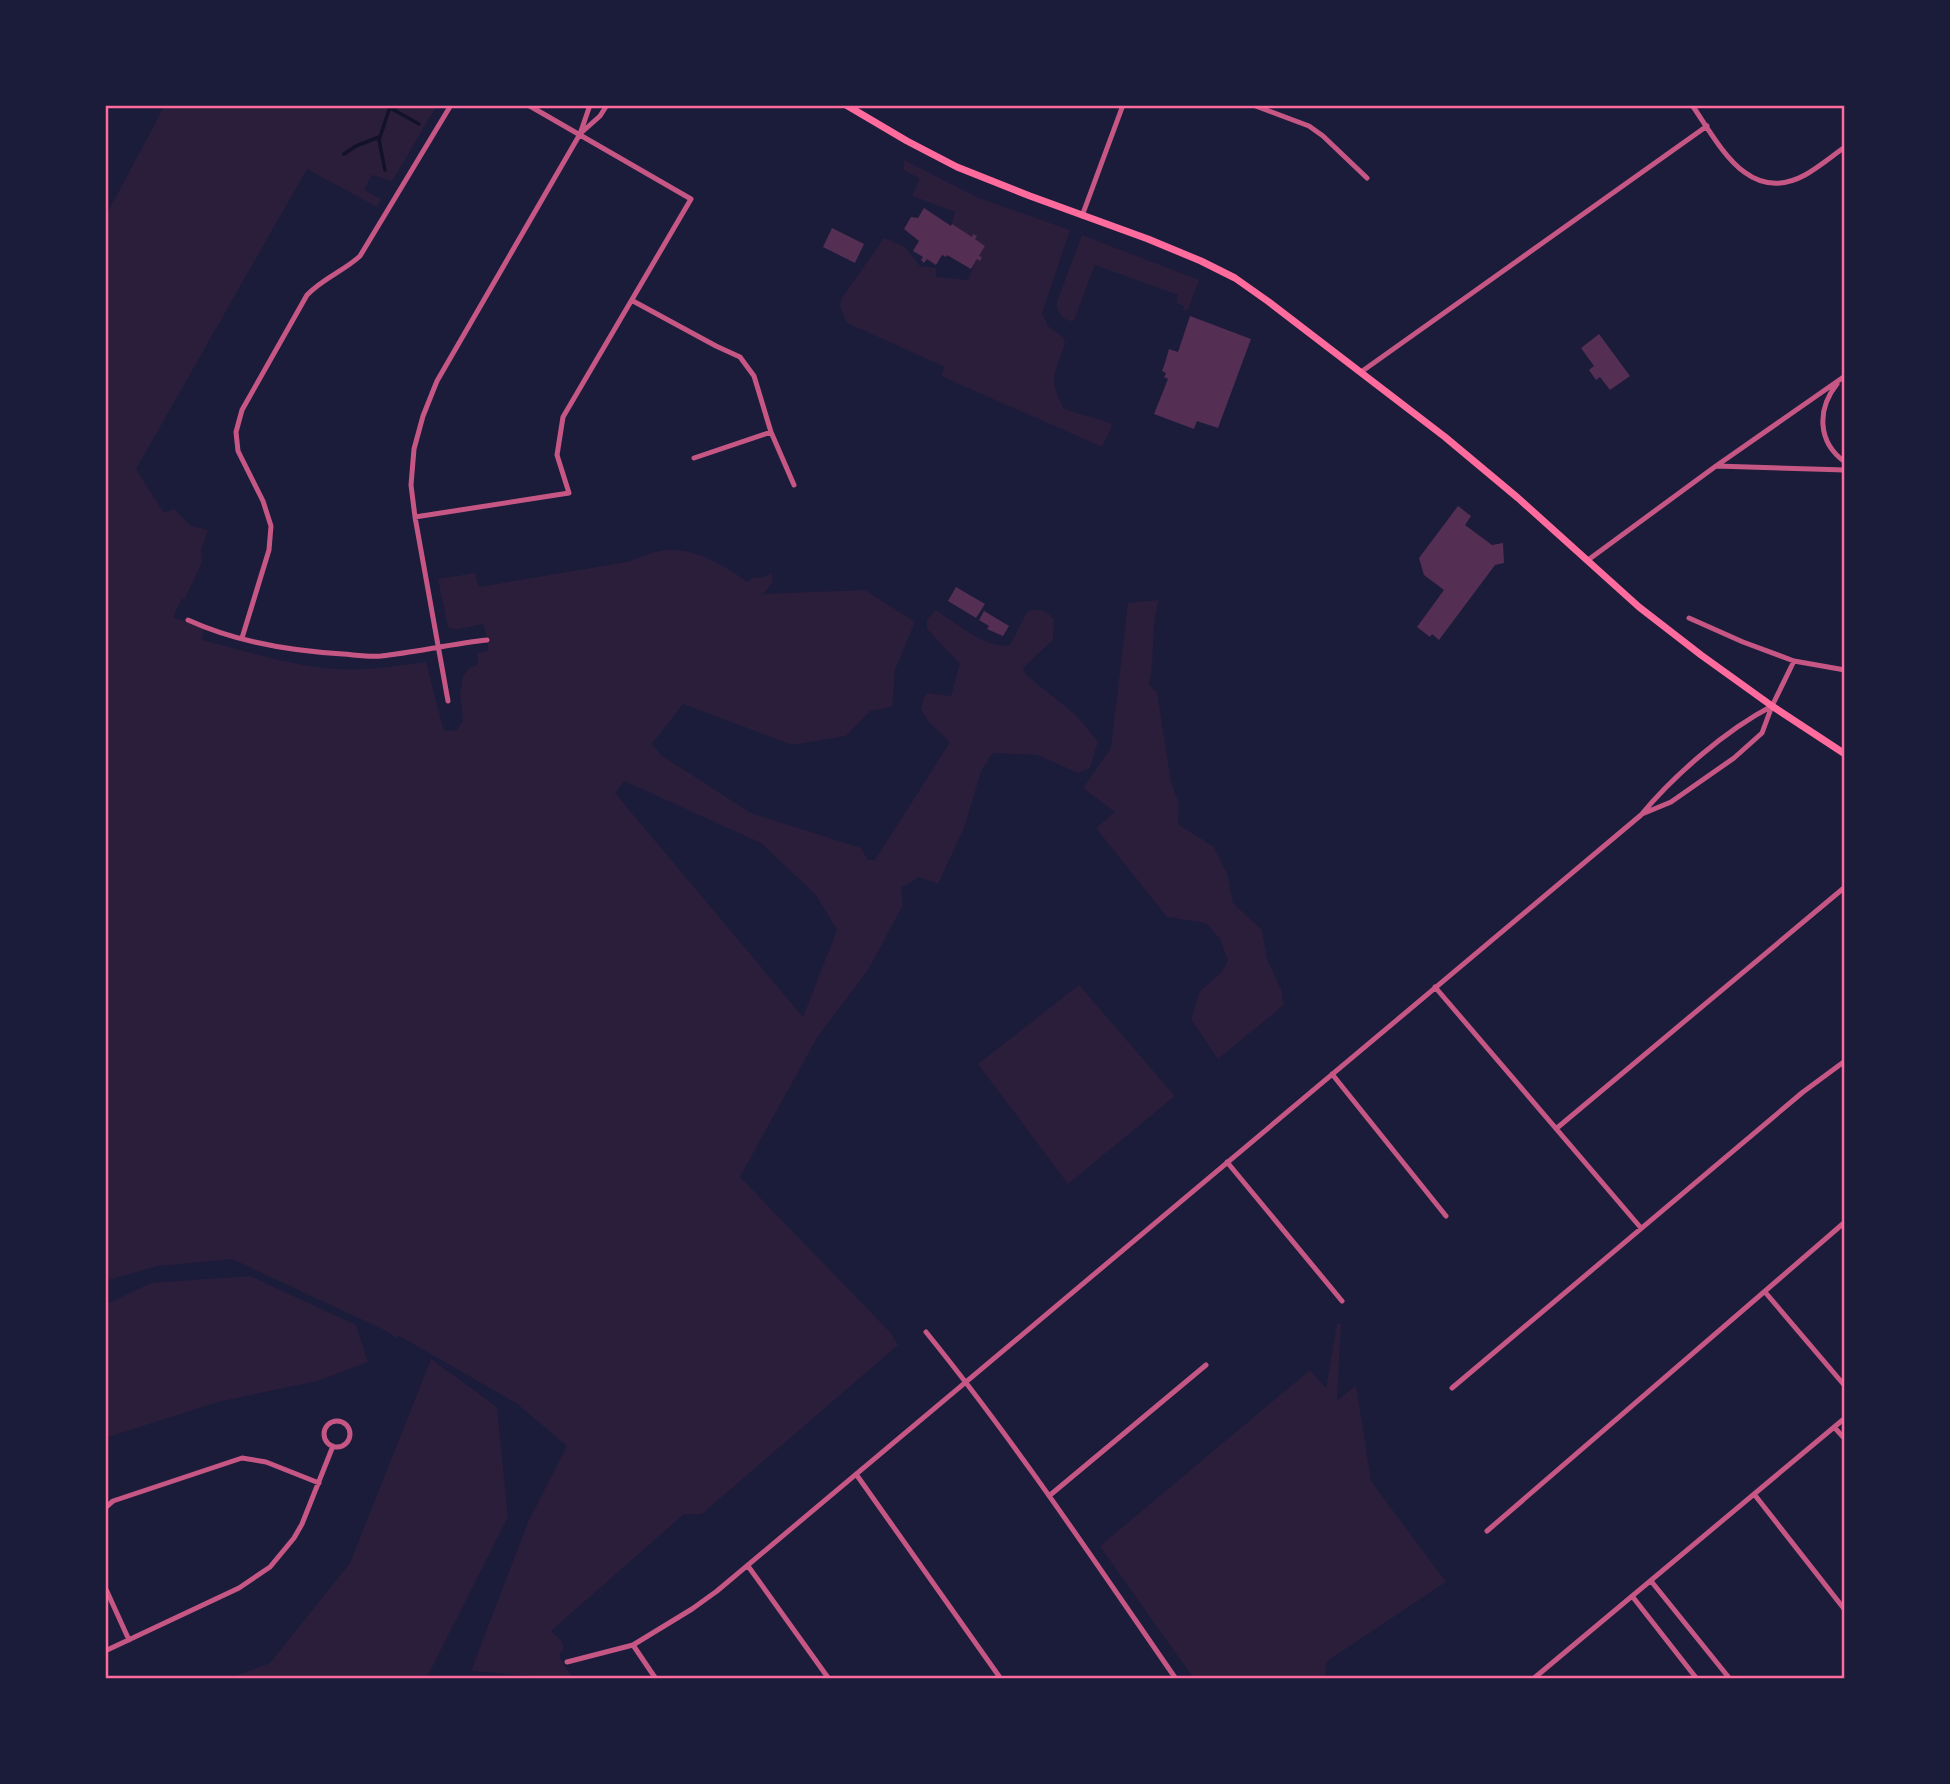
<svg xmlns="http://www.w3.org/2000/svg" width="1950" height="1784" viewBox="0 0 1950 1784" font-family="'Asap Condensed',sans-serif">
  <rect width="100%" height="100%" fill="#1b1b3a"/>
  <!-- green -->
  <path fill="#2a1e3b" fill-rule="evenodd" d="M165 105H437L394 178 391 181 372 175 364 190 381 199 377 207 307 169 136 469 164 513 174 509 191 526 208 530 201 551 202 562 185 599H182L173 617 204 629 202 640C245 651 289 665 334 669 365 671 396 666 426 662L444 731 457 730 463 720 460 695 463 676 469 668 478 665 477 653 488 651V640L483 624 455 630 448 627 438 579 475 573 479 587 632 561C677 537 709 556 748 582L753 577 761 578 772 573V583L763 594 865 590 915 622 895 670 892 707 870 711 846 736 792 745 683 704 652 744 661 755 751 813 861 848 868 860H875L950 742 928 721 921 709 924 697 928 693 951 696 960 664 927 629V619L936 610C954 622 988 650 1010 645L1027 612C1039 608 1046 609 1054 620L1053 640 1023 668 1026 675 1076 715 1098 742 1090 768 1078 773 1037 755 993 753 982 769 964 828 938 884 919 877 901 888 903 905 868 970 818 1036 740 1177 890 1332 898 1345 702 1514H684L551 1631 561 1640 564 1648 559 1656 573 1679 471 1671 528 1522 567 1446 516 1403 408 1341 399 1336 397 1338 384 1330 232 1259 158 1266 105 1281V217ZM624 781 761 843 816 895 837 930 803 1017 615 793Z
    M904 160 979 198 1070 230 1042 313 1048 326 1064 338 1065 344C1054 375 1048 378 1064 409L1111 423 1112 427 1102 447 941 376 945 367 847 323 840 307 841 299 884 238 905 247 920 266 936 268V277L968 280 977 259 980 261 982 258 979 256 985 246 975 239 976 236 973 234 972 237 951 226 955 212 912 196 920 179 904 170Z
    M1082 235 1199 280 1188 310H1183L1184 306 1176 303 1178 295 1095 265 1074 320 1071 321C1062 320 1056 311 1057 302Z
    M1159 600C1150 628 1156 657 1149 685L1157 692 1171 782 1179 804 1178 824 1214 847 1227 874 1233 903 1262 930 1267 959 1281 989 1284 1005 1218 1059 1191 1019 1200 991 1222 972 1228 960 1220 939 1206 923 1167 917 1096 828 1115 812 1083 788 1111 748 1128 603Z
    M1079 985 1175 1096 1068 1184 978 1064Z
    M250 1276 356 1325 368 1362 317 1381 218 1402 105 1438V1305L151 1283Z
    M1337 1324H1341L1337 1401 1356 1385 1371 1481 1446 1582 1326 1662 1325 1679H1306V1675L1299 1679H1194L1100 1546 1310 1370 1326 1388Z
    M431 1359 497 1407 508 1517 426 1679H227L270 1663 350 1563Z"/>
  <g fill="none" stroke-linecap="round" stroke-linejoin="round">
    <!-- stream -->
    <path stroke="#12122b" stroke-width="3.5" d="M386 105 394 110 397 105
      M394 110 419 124
      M344 154 356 146 379 137
      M385 170 379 140 390 107"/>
  </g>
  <!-- building -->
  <path fill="#542f53" d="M924 208 951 226 952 224 972 237 973 234 977 236 975 239 985 246 979 256 982 257 980 261 977 259 971 269 947 255 946 257 942 255 936 265 927 259 924 263 921 260 923 257 913 251 919 241 904 229 911 217 918 218Z
    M832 228 864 244 855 263 823 247Z
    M1190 316 1251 339 1218 428 1197 421 1194 429 1154 414 1168 379 1164 377 1166 373 1162 371 1165 363 1169 349 1178 352Z
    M1599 334 1630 376 1610 390 1600 377 1596 380 1589 370 1594 366 1581 348Z
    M1458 506 1471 516 1465 525 1492 545 1503 543 1504 563 1495 565 1439 640 1432 634 1430 637 1417 627 1444 590 1424 575 1419 558Z
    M956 587 985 604 976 618 948 601Z
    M984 611 1009 626 1003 636 987 629 989 626 979 620Z"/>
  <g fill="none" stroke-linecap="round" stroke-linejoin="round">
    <!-- minor -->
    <path stroke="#c65784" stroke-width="5" d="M1253 105 1309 126 1323 136 1367 178
      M1692 105C1719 144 1748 206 1805 175 1819 167 1832 156 1845 147
      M582 132 600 116 607 105
      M1082 216 1123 105
      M633 301 716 346 740 357 754 376 771 432 794 485
      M1361 372 1707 126
      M1837 384C1817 409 1817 442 1845 462
      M694 458 771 432
      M1716 466 1845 470
      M415 517 569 493 557 455 563 417 691 199 528 105
      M1588 560 1716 466 1845 376
      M1689 618 1743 642 1794 661 1845 670
      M188 620C236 642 291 651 343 654 356 655 369 657 381 656 416 652 451 644 487 640
      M242 638 269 550 271 526 263 501 238 451 236 432 242 410 307 295C323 278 344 271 360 256L451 105
      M448 701 415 517 411 485 414 449 423 416 437 381 580 134 590 105
      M1642 814 1671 802 1734 758 1762 733 1772 706 1794 661
      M1435 987 1641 1228
      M1332 1074 1446 1216
      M1557 1128 1845 887
      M1227 1162 1342 1301
      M1765 1292 1845 1386
      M926 1332C1016 1443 1095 1562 1176 1679
      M1452 1388 1803 1092 1845 1061
      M324 1434a13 13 0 1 1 26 0a13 13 0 1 1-26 0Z
      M1834 1427 1845 1439
      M856 1474 1001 1679
      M1754 1494 1845 1610
      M1049 1496 1206 1365
      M105 1508 113 1501 242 1458 266 1462 319 1483
      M1487 1531 1845 1222
      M748 1566 829 1679
      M1651 1581 1730 1679
      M105 1587 129 1640
      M1632 1596 1697 1679
      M633 1645 656 1679
      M105 1651 239 1588 270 1567 294 1538 302 1524 333 1446
      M567 1662 633 1645 692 1609 717 1591 1641 815C1674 775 1726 730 1772 706
      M1533 1679 1845 1418"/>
    <!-- secondary -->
    <path stroke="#ff6b9d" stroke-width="7" d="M846 105 907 141 957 167 1030 196 1148 239 1201 261 1235 278 1269 302 1445 437 1518 498 1639 607 1701 655 1772 706 1845 754"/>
  </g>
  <!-- border -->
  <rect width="1950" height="1784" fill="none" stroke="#1b1b3a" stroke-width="214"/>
  <rect x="107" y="107" width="1736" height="1570" fill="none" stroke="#ff6b9d" stroke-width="2.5"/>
</svg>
